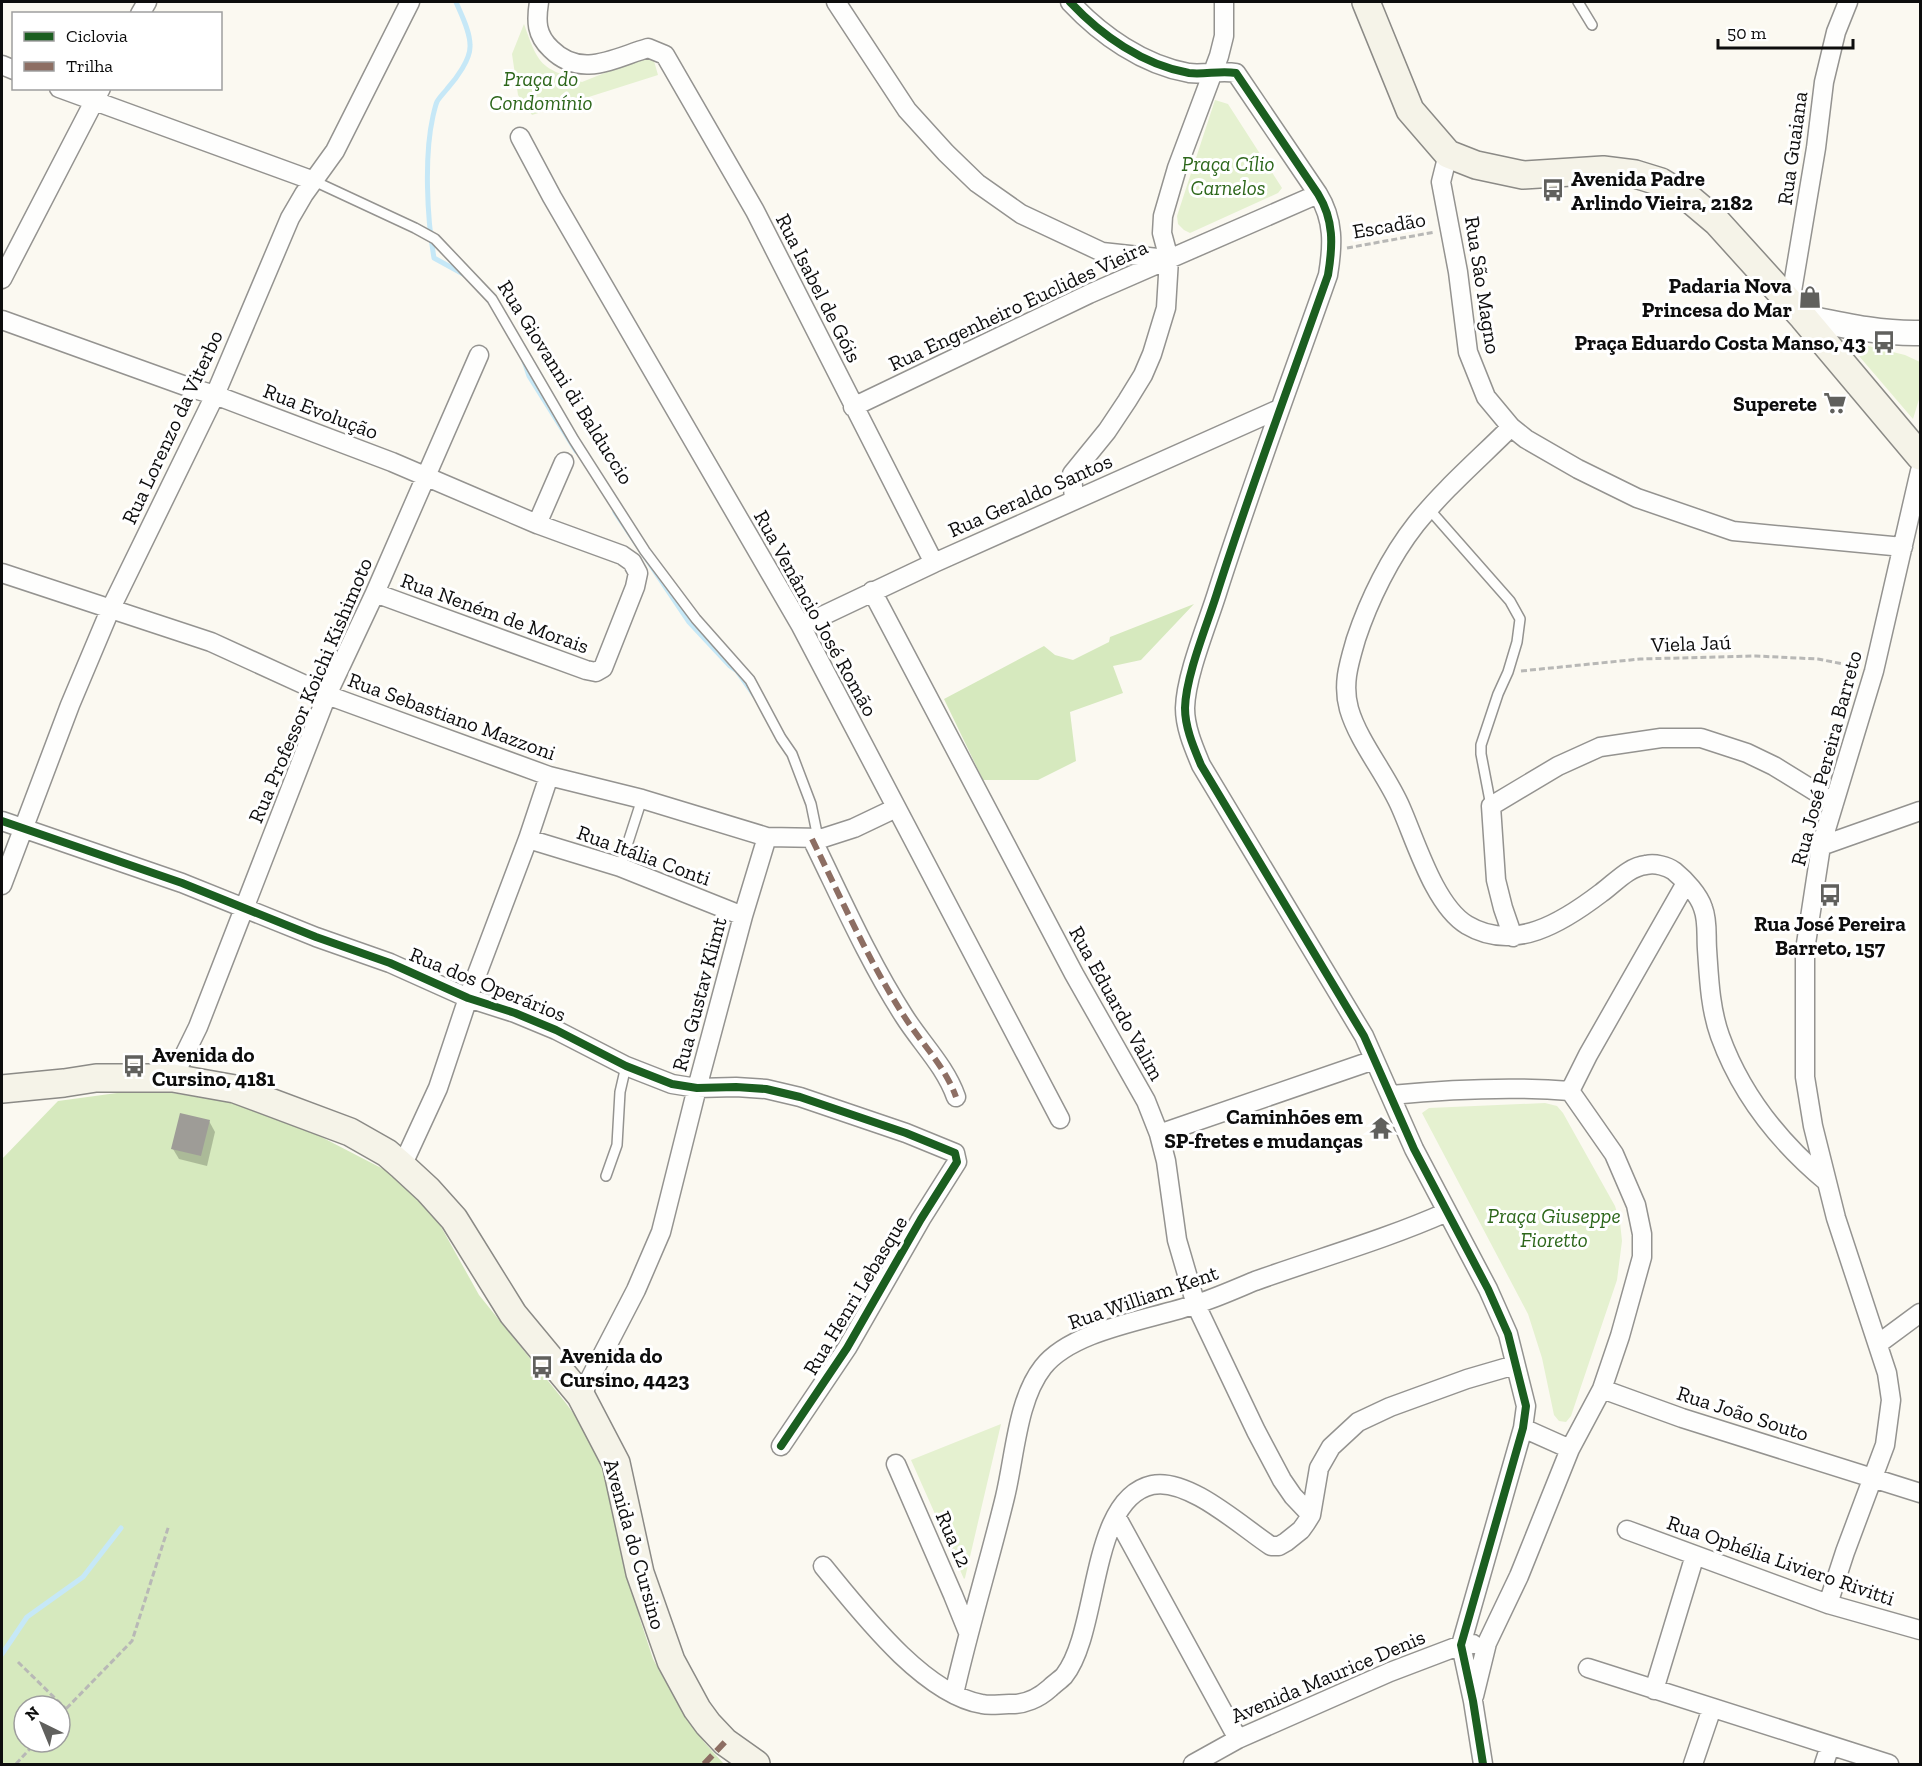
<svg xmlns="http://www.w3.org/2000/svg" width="1922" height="1766" viewBox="0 0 1922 1766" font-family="'Zilla Slab',serif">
  <rect width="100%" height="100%" fill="#fbf9f1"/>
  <!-- green -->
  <path fill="#e5f1d0" d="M524 24C539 66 540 67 582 82L652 54 658 75 532 115 518 95 512 54Z
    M1215 100 1228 104 1282 188 1278 193 1190 233 1184 230 1178 224 1177 216Z
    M1856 343 1905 355 1920 362V396L1913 419 1853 349Z
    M1545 1103 1557 1106 1563 1113 1615 1206 1620 1222 1622 1241 1617 1280 1571 1416 1566 1422 1559 1421 1554 1415 1542 1358 1528 1314 1422 1113 1429 1108Z
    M1001 1424 965 1578 964 1579 911 1460Z"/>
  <!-- forest -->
  <path fill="#d6e9be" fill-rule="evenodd" d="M1194 604 1141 660 1113 666 1123 693 1070 712 1076 761 1038 780H983L944 699 1044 646 1055 655 1073 660 1109 642 1110 637Z
    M117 1093H172L229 1102 304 1128 387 1171 430 1207 479 1295 565 1402 588 1433 604 1463 640 1619 653 1659 680 1707 704 1742 724 1764H2V1159L58 1101ZM24 1706H60V1742H24Z"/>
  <!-- shadow -->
  <path fill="#0003" d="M209 1121 215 1132 207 1166 179 1159 173 1149Z"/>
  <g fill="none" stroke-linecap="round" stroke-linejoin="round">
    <!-- stream -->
    <path stroke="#c6e8f7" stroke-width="5" d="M456 2C461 14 470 31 470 45 471 59 456 79 447 89 436 102 437 99 433 116 424 156 427 218 434 258L465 275
      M524 361 529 376 576 451
      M615 512 689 622 730 666 737 671 754 695
      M2 1654 27 1617 83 1577 121 1528"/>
  </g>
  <!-- building -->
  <path fill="#9e9c97" d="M180 1113 210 1120 201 1156 171 1149Z"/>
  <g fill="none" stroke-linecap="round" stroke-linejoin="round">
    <!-- service casing -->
    <g stroke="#949390" stroke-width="12">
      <path id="service" d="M1578 2 1592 25
        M314 181 415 228 435 239 492 299 574 440 645 551 696 619 750 680 781 738 792 754 811 804 818 838
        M1429 509 1510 601 1520 619 1517 642 1508 672 1498 694 1481 745V754L1491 806
        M620 867 642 799
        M606 1176 617 1145 620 1092 626 1066"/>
    </g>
    <!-- minor casing -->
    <g stroke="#949390" stroke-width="21">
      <path id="minor" d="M539 2C536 21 536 35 551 49 581 79 614 58 648 48L665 55 755 211 934 563
        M836 2 907 110 946 153 977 183 1021 214 1102 252 1167 259
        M1070 2C1101 35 1143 65 1189 73 1205 75 1220 70 1236 73L1318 194C1334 220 1333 245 1328 275 1291 380 1252 484 1218 590 1208 623 1186 674 1185 708 1185 728 1194 748 1201 765L1364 1036 1414 1149 1488 1289 1508 1334 1526 1406 1523 1428 1461 1645 1473 1701 1483 1764
        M140 14 147 2
        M2 65 14 70
        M59 88 314 181
        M520 137 552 197 801 626 1060 1119
        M1448 154 1441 182 1458 272 1468 352 1486 397 1511 427 1526 439 1578 469 1637 498 1733 531 1903 547
        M2 279 101 88
        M1790 303 1816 148 1824 82 1836 32 1848 2
        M2 320 191 388 215 395 392 462 537 524 622 555 632 562 638 573 635 587 603 668 596 672 586 670 375 593
        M853 407 1089 294 1318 194
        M1511 427C1479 459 1444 489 1416 524 1390 557 1369 600 1356 639 1349 663 1342 684 1349 709 1359 743 1387 775 1401 808 1416 842 1435 906 1467 925 1514 953 1563 922 1601 893 1615 883 1628 867 1646 865 1655 863 1667 866 1674 871 1685 880 1699 895 1703 908 1708 921 1706 935 1707 949 1709 978 1710 1008 1720 1036 1741 1094 1780 1143 1827 1182
        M1074 500 1072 474 1107 431 1127 401 1143 375 1152 354 1166 308 1169 259 1162 233 1163 216 1177 168 1219 56 1224 36V2
        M537 524 564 462
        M2 573 211 642 327 695 549 776 642 799 767 837 823 838 854 828 896 808
        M872 591 1074 974 1146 1101 1159 1134 1166 1161 1177 1240 1196 1305 1256 1431 1282 1480 1293 1496 1311 1515
        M801 626 934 563 1279 409
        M2 821 182 883 316 937 390 963 468 998 515 1013 556 1030 626 1066 672 1084 697 1088 736 1087 766 1089 800 1097 906 1133 955 1153 957 1162 921 1219 847 1348 781 1446
        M528 839 620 867 743 916
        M812 839C841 898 868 960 904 1016 921 1043 945 1066 956 1097
        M1821 846 1920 811
        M2 885 70 705 110 610 215 395 290 218 304 194 335 151 410 2
        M1513 937 1503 908 1496 880 1491 806 1558 766 1600 747 1661 738H1701L1747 753 1774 766 1834 803
        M173 1078 198 1027 327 695 375 593 479 355
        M1570 1091 1588 1055 1686 883
        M1391 1095C1452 1089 1510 1086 1570 1091
        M1159 1134 1374 1060
        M402 1166 438 1088 468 998 528 839 549 776
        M1878 1344 1920 1313
        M1602 1389 1682 1418 1920 1493
        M581 1396 636 1290 661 1232 697 1088 743 916 767 837
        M1523 1428 1570 1449
        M896 1464 953 1595 968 1632
        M1116 1516 1238 1739
        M1627 1530 1828 1604 1920 1630
        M823 1566C860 1611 923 1694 982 1704 990 1706 1000 1704 1009 1704 1024 1705 1039 1698 1050 1688 1054 1684 1060 1680 1064 1676 1100 1631 1089 1499 1152 1485 1188 1477 1242 1527 1271 1546H1279L1286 1542 1301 1530 1306 1523 1311 1515 1319 1468 1331 1447 1358 1422 1390 1407 1467 1379 1515 1365
        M1828 1604 1845 1552 1885 1445 1891 1400 1887 1373 1836 1218 1813 1126 1805 1077V950L1821 846 1874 671 1920 471
        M1588 1668 1889 1764
        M1654 1690 1695 1555
        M954 1694C969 1627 989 1563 1005 1497 1015 1456 1017 1400 1043 1367 1073 1329 1151 1320 1196 1304 1216 1298 1235 1289 1255 1281 1319 1258 1384 1240 1447 1212
        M1474 1696 1487 1643 1519 1576 1570 1449 1602 1389 1620 1336 1642 1257V1234L1636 1205 1614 1154 1570 1091
        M1193 1764 1238 1739 1390 1672 1461 1645 1473 1644
        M1693 1764 1712 1708
        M1824 1764 1830 1746"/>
    </g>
    <!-- tertiary casing -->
    <g stroke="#949390" stroke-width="27">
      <path id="tertiary" d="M1803 317C1842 325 1881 334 1920 333"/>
    </g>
    <!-- secondary casing -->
    <g stroke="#8b8a86" stroke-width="30">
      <path id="secondary" d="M1366 2 1410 110 1448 154 1476 165 1523 175 1603 170 1635 174 1661 182 1691 200 1717 222 1803 317 1920 456
        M2 1089 64 1083 96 1078H173L235 1089 350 1132 387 1153 402 1166 428 1190 454 1219 513 1314 581 1396 616 1463 640 1573 671 1661 697 1709 708 1724 725 1742 756 1764"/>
    </g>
    <!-- path -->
    <path stroke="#b8b8b6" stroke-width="3" stroke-dasharray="6 3" stroke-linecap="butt" d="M1347 248 1435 232
      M1521 671 1640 659 1756 656 1818 659 1858 667
      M18 1662 66 1709
      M60 1715 132 1641 169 1525
      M16 1764 36 1742"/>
    <!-- service -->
    <use href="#service" stroke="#fefefd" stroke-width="9"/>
    <!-- minor -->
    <use href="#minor" stroke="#fefefd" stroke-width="18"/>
    <!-- tertiary -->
    <use href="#tertiary" stroke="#fefefd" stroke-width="24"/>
    <!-- secondary -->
    <use href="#secondary" stroke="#f5f3e8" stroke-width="27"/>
    <!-- quiet -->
    <path stroke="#8d6e63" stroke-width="6" stroke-dasharray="12 6" stroke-linecap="butt" d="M812 839C841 898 868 960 904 1016 921 1043 945 1066 956 1097
      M704 1764 725 1742"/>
    <!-- cycleway casing -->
    <g stroke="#fff" stroke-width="11">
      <path id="cycleway" d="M1070 2C1101 35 1143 65 1189 73 1205 75 1220 70 1236 73L1318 194C1334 220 1333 245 1328 275 1291 380 1252 484 1218 590 1208 623 1186 674 1185 708 1185 728 1194 748 1201 765L1364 1036 1414 1149 1488 1289 1508 1334 1526 1406 1523 1428 1461 1645 1473 1701 1483 1764
        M2 821 182 883 316 937 390 963 468 998 515 1013 556 1030 626 1066 672 1084 697 1088 736 1087 766 1089 800 1097 906 1133 955 1153 957 1162 921 1219 847 1348 781 1446"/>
    </g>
    <!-- cycleway -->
    <use href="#cycleway" stroke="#1b5e20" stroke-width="8"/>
  </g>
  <!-- icons -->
  <defs>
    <g id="bus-bare" transform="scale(1.8)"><path d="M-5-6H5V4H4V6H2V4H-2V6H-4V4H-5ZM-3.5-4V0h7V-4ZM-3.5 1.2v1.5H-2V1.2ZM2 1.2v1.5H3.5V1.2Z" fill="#60605d" stroke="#fff" stroke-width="2.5" paint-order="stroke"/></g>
    <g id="shop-bare" transform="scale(1.8)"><path d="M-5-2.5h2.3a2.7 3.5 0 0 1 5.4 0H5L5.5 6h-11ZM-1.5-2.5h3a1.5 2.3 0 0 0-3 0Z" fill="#60605d" stroke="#fff" stroke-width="2.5" paint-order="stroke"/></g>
    <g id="supermarket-bare" transform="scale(1.8)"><path d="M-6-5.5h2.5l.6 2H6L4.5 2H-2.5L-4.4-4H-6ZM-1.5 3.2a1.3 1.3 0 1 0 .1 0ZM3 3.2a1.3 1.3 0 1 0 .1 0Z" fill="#60605d" stroke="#fff" stroke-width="2.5" paint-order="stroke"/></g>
    <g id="temple-bare" transform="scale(1.8)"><path d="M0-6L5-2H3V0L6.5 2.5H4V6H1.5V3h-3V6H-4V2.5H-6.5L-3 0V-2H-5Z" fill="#60605d" stroke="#fff" stroke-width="2.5" paint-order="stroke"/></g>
  </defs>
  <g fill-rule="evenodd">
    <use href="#bus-bare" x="1553" y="190"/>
    <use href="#shop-bare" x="1810" y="297"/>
    <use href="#bus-bare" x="1884" y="342"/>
    <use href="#supermarket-bare" x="1835" y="403"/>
    <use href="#bus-bare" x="1830" y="895"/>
    <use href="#bus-bare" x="134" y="1066"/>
    <use href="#temple-bare" x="1381" y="1128"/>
    <use href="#bus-bare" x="542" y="1367"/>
  </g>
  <g text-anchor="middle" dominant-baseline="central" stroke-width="6" stroke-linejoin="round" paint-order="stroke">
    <!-- park labels -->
    <g font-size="21" font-style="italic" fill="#2d671b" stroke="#fff">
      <text x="541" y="78">Praça do<tspan x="541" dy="24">Condomínio</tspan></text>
      <text x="1228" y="163">Praça Cílio<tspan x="1228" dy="24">Carnelos</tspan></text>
      <text x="1554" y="1215">Praça Giuseppe<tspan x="1554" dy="24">Fioretto</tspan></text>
    </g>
    <!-- street labels -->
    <g font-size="21" fill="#0d0d0d" stroke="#fff">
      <text transform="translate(1792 148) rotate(-82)">Rua Guaiana</text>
      <text transform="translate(1389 225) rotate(-10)">Escadão</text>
      <text transform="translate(1483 285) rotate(81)">Rua São Magno</text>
      <text transform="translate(819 288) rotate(63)">Rua Isabel de Góis</text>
      <text transform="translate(1018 305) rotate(-25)">Rua Engenheiro Euclides Vieira</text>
      <text transform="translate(566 382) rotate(58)">Rua Giovanni di Balduccio</text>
      <text transform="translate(321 411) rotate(21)">Rua Evolução</text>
      <text transform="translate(172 427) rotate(-65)">Rua Lorenzo da Viterbo</text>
      <text transform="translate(1030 495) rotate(-24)">Rua Geraldo Santos</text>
      <text transform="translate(495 613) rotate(20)">Rua Neném de Morais</text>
      <text transform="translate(816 613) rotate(61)">Rua Venâncio José Romão</text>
      <text transform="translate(1691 643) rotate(-2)">Viela Jaú</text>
      <text transform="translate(310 690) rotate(-67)">Rua Professor Koichi Kishimoto</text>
      <text transform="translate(452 716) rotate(20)">Rua Sebastiano Mazzoni</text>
      <text transform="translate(1826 758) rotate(-75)">Rua José Pereira Barreto</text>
      <text transform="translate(644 855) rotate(20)">Rua Itália Conti</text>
      <text transform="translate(488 984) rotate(22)">Rua dos Operários</text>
      <text transform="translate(699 994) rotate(-75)">Rua Gustav Klimt</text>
      <text transform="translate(1117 1003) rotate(61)">Rua Eduardo Valim</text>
      <text transform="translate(855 1295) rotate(-59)">Rua Henri Lebasque</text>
      <text transform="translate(1143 1297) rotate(-19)">Rua William Kent</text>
      <text transform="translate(1743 1413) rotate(18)">Rua João Souto</text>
      <text transform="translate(954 1539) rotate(66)">Rua 12</text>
      <text transform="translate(635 1544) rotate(74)">Avenida do Cursino</text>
      <text transform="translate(1781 1560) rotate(19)">Rua Ophélia Liviero Rivitti</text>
      <text transform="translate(1328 1676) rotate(-23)">Avenida Maurice Denis</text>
    </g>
    <!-- poi labels -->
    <g font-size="21" font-weight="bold" fill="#0d0d0d" stroke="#fff" text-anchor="end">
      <text x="1571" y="178" text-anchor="start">Avenida Padre<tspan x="1571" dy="24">Arlindo Vieira, 2182</tspan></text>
      <text x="1792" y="285">Padaria Nova<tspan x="1792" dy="24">Princesa do Mar</tspan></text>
      <text x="1866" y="342">Praça Eduardo Costa Manso, 43</text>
      <text x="1817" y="403">Superete</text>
      <text x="1830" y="923" text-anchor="middle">Rua José Pereira<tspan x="1830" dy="24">Barreto, 157</tspan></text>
      <text x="152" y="1054" text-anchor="start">Avenida do<tspan x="152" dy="24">Cursino, 4181</tspan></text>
      <text x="1363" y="1116">Caminhões em<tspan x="1363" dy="24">SP-fretes e mudanças</tspan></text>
      <text x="560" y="1355" text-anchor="start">Avenida do<tspan x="560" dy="24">Cursino, 4423</tspan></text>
    </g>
  </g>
  <!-- border -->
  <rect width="1922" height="1766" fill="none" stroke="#0d0d0d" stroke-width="6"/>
  <!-- legend -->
  <rect x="12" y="12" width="210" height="78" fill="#ffffff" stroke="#9e9e9e" stroke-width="1.5"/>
  <rect x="24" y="32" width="30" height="9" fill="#1b5e20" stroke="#9e9e9e" stroke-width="1.5"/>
  <text x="66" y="42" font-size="18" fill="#0d0d0d">Ciclovia</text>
  <rect x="24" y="62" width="30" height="9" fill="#8d6e63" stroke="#9e9e9e" stroke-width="1.5"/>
  <text x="66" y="72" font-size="18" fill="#0d0d0d">Trilha</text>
  <!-- north arrow -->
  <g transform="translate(42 1724) rotate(317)"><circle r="28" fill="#ffffff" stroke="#9e9e9e" stroke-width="1.5"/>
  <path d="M0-4.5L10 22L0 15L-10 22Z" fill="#60605d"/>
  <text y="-9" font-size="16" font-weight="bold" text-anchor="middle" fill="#0d0d0d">N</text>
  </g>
  <!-- scale -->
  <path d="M1718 39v9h135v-9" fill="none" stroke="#0d0d0d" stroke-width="3"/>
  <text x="1727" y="39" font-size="18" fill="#0d0d0d" stroke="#ffffff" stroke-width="4.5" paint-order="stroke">50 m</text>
</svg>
